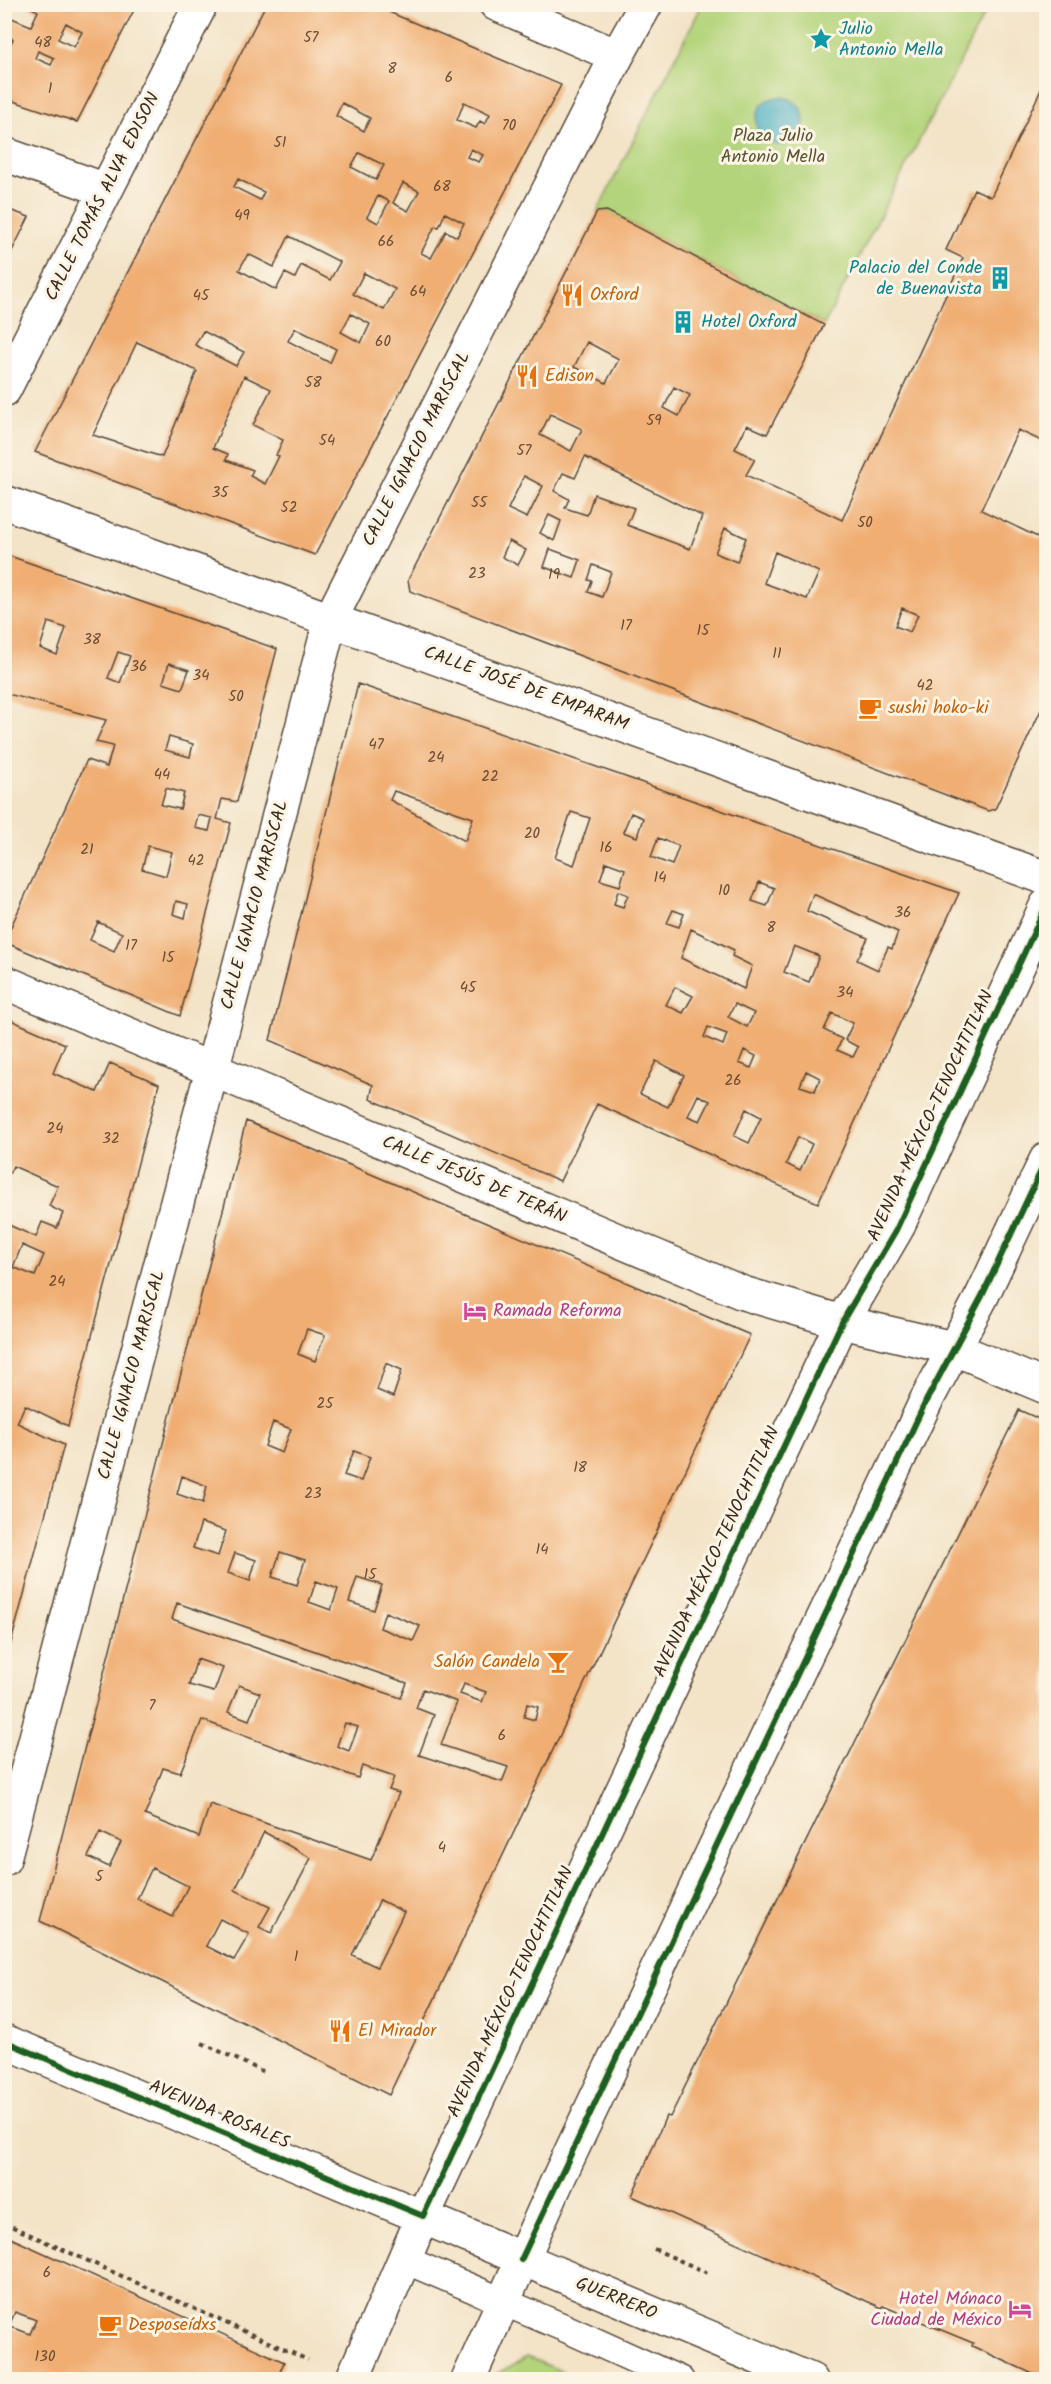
<svg xmlns="http://www.w3.org/2000/svg" width="1051" height="2384" viewBox="0 0 1051 2384" font-family="Kalam,sans-serif">
  <rect width="100%" height="100%" fill="#fcf5e5"/>
  <filter id="ink" filterUnits="userSpaceOnUse"><feTurbulence type="fractalNoise" baseFrequency=".0167" numOctaves="2"/><feDisplacementMap in="SourceGraphic" scale="12" xChannelSelector="R" yChannelSelector="G"/><feConvolveMatrix kernelMatrix="1 2 1 2 8 2 1 2 1" color-interpolation-filters="sRGB"/></filter>
  <filter id="wash" filterUnits="userSpaceOnUse"><feTurbulence type="fractalNoise" baseFrequency=".008" numOctaves="4" result="noise"/><feDisplacementMap in="SourceGraphic" scale="24" xChannelSelector="R" yChannelSelector="G"/><feGaussianBlur stdDeviation="1.35" result="paint"/><feColorMatrix in="noise" values="0 0 0 0 0 0 0 0 0 0 0 0 0 0 0 0 0 1.4 0 .05"/><feComposite in="paint" operator="in"/></filter>
  <g filter="url(#wash)">
    <rect width="100%" height="100%" fill="#f3e3c7"/>
    <!-- green -->
    <path fill="#b4d47b" stroke="#787f4c" stroke-width="1.5" d="M974 4 985 13 824 325 607 211 597 212 702 5Z
      M527 2357 581 2379H487Z"/>
    <!-- water -->
    <path fill="#43abc2" stroke="#3f6a70" stroke-width="1.5" d="M756 121a24 24 0 1 1 48 0a24 24 0 1 1-48 0Z"/>
    <g id="blocks">
      <!-- building -->
      <path fill="#f0ae73" fill-rule="evenodd" d="M4 4H11L7 16 31 26 38 11 23 4H137L77 122 4 98V53H6L13 39 4 35ZM66 23 82 32 74 47 58 39ZM38 51 54 58 51 65 35 58Z
        M266 4H370L561 85 315 555 35 452ZM464 102 490 114 485 124 480 121 476 128 457 120ZM342 103 370 118 364 131 336 116ZM471 149 483 155 479 162 467 157ZM359 153 384 165 376 180 351 167ZM238 179 264 192 260 200 234 187ZM403 183 419 191 408 211 393 203ZM378 196 389 201 378 223 367 217ZM445 213 464 223 457 237 446 231 431 258 421 253 435 226 439 227ZM289 236 340 262 330 280 301 265 295 278 285 273 276 290 239 270 248 254 274 267ZM364 273 395 289 384 310 353 294ZM351 314 370 324 361 343 341 332ZM295 328 336 349 330 363 288 341ZM203 331 244 352 236 366 195 345ZM137 342 197 371 162 457 93 435ZM244 376 271 389 253 425 283 440 276 455 279 456 265 484 250 476 253 470 226 460 228 454 213 448Z
        M1044 83 1046 84V443L1018 430 981 510 1046 541V699L995 809 988 811 410 591 408 580 597 212 607 211 824 325 767 434 747 425 735 449 755 459 746 475 842 520 963 258 946 250 974 189 991 197ZM587 342 619 359 606 383 574 367ZM674 387 690 395 679 416 664 408ZM550 414 582 429 571 451 540 435ZM585 457 702 516 690 549 627 525 634 508 594 494 587 515 565 508 569 499 554 491 563 473 575 478ZM524 476 543 486 527 518 508 509ZM549 515 561 521 554 541 540 533ZM725 528 746 538 737 562 715 553ZM509 541 526 550 518 565 502 557ZM550 549 580 560 574 578 544 567ZM775 552 819 572 807 599 764 583ZM593 565 611 572 602 597 588 592 592 581 588 580ZM902 608 918 615 910 632 895 626Z
        M4 208 29 217 4 267Z
        M4 554 277 649 237 802 222 799 217 819 231 823 180 1016 4 942 87 760 107 767 113 746 96 742 106 720 4 693ZM48 622 66 628 57 655 40 648ZM118 652 130 656 120 683 108 678ZM169 663 189 670 182 689 163 683ZM169 737 193 744 190 757 165 750ZM166 788 184 793 180 809 161 805ZM198 815 212 818 209 831 195 828ZM148 846 172 852 166 876 142 869ZM176 901 188 904 185 918 173 914ZM98 922 122 933 114 951 90 940Z
        M358 684 959 893 818 1203 597 1104 560 1181 370 1099 373 1085 270 1040ZM394 791 473 818 465 841 390 800ZM571 812 590 818 574 865 555 858ZM631 813 643 818 637 837 623 832ZM658 838 679 846 672 865 651 857ZM606 862 625 869 620 886 600 880ZM759 882 774 888 767 906 752 901ZM618 891 628 895 623 907 614 904ZM813 894 898 932 892 949 888 947 878 970 857 960 868 938 807 911ZM673 910 684 914 679 927 667 923ZM691 929 734 950 732 956 752 966 744 989 681 958ZM794 946 819 956 809 982 784 972ZM675 987 693 996 683 1013 666 1005ZM735 1004 754 1013 747 1027 728 1017ZM832 1013 853 1023 845 1040 858 1047 853 1057 837 1050 842 1039 824 1030ZM708 1027 727 1034 723 1045 704 1037ZM744 1050 756 1056 751 1068 739 1063ZM656 1061 684 1075 668 1107 640 1094ZM806 1071 820 1078 815 1091 800 1086ZM698 1095 710 1101 700 1121 688 1116ZM746 1109 761 1117 749 1143 734 1136ZM798 1137 812 1144 800 1171 786 1164Z
        M4 1017 65 1044 53 1073 97 1092 110 1063 159 1084 68 1426 25 1405 17 1423 64 1445 5 1665 4 1223 36 1237 42 1222 57 1228 63 1213 49 1206 58 1186 13 1166 4 1185ZM22 1245 44 1255 35 1276 13 1267Z
        M246 1121 750 1335 389 2095 40 1921ZM307 1329 325 1335 315 1361 298 1354ZM386 1363 402 1370 393 1397 377 1390ZM273 1422 291 1429 282 1453 265 1446ZM354 1451 370 1457 361 1481 344 1475ZM182 1476 207 1486 203 1503 177 1494ZM201 1523 226 1531 218 1556 193 1548ZM280 1552 305 1560 297 1585 272 1577ZM235 1553 256 1560 250 1581 228 1573ZM357 1577 382 1585 374 1610 349 1602ZM316 1581 338 1589 331 1610 309 1602ZM177 1603 407 1683 401 1698 172 1619ZM385 1612 420 1626 413 1641 380 1628ZM197 1659 223 1668 214 1692 189 1685ZM464 1684 486 1692 482 1702 460 1694ZM239 1685 260 1693 249 1720 228 1712ZM423 1689 457 1702 441 1745 508 1767 502 1782 419 1755 434 1715 416 1708ZM527 1704 538 1707 535 1720 524 1717ZM202 1720 358 1778 362 1766 394 1777 389 1790 399 1793 371 1860 210 1804 199 1837 145 1815 163 1768 180 1773ZM345 1723 358 1727 349 1751 337 1746ZM100 1832 121 1842 109 1867 88 1857ZM264 1832 311 1858 271 1933 259 1927 270 1907 235 1890ZM152 1868 188 1886 173 1917 137 1899ZM380 1900 404 1912 377 1967 352 1955ZM220 1919 249 1934 234 1960 206 1946Z
        M1019 1410 1046 1422V2380L972 2346 973 2343 883 2306 882 2308 632 2196 666 2116 670 2117Z
        M4 2235 284 2362 277 2379H4ZM15 2312 36 2320 30 2334 9 2326Z"/>
    </g>
  </g>
  <g filter="url(#ink)">
    <use href="#blocks" fill-opacity="0" stroke="#574637" stroke-width="1.5"/>
    <g fill="none" stroke-linecap="round" stroke-linejoin="round">
      <!-- service casing -->
      <g stroke="#574637" stroke-width="30">
        <path id="service" d="M403 2259 565 2328 680 2380"/>
      </g>
      <!-- minor casing -->
      <g stroke="#574637" stroke-width="36">
        <path id="minor" d="M496 4 617 56
          M4 154 106 190
          M4 390 201 4
          M4 502 1046 878
          M4 982 743 1293 842 1322 953 1348 1046 1387
          M4 1859 331 618 617 56 646 4"/>
      </g>
      <!-- secondary casing -->
      <g stroke="#574637" stroke-width="36">
        <path id="secondary" d="M352 2380 423 2216 842 1322 896 1230 1046 906
          M468 2380 560 2175 926 1401 982 1296 1046 1160"/>
      </g>
      <!-- primary casing -->
      <g stroke="#574637" stroke-width="36">
        <path id="primary" d="M4 2041C273 2154 542 2268 811 2380"/>
      </g>
      <!-- path -->
      <path stroke="#574637" stroke-width="4" stroke-dasharray="4.5 4.5" stroke-linecap="butt" d="M202 2043 264 2072
        M4 2223 308 2360
        M654 2249 710 2274"/>
      <!-- service -->
      <use href="#service" stroke="#fff" stroke-width="27"/>
      <!-- minor -->
      <use href="#minor" stroke="#fff" stroke-width="33"/>
      <!-- secondary -->
      <use href="#secondary" stroke="#fff" stroke-width="33"/>
      <!-- primary -->
      <use href="#primary" stroke="#fff" stroke-width="33"/>
      <!-- cycleway casing -->
      <g stroke="#fcf5e5" stroke-width="10">
        <path id="cycleway" d="M4 2041 423 2216 842 1322 896 1230 1046 906
          M521 2260 926 1401 982 1296 1046 1160"/>
      </g>
      <!-- cycleway -->
      <use href="#cycleway" stroke="#1b5e20" stroke-width="6"/>
    </g>
  </g>
  <!-- icons -->
  <defs>
    <g id="sight-bare" transform="scale(1.8)"><path d="M0-6L1.8-2.2L6-1.7L2.9 1.2L3.7 5.4L0 3.3L-3.7 5.4L-2.9 1.2L-6-1.7L-1.8-2.2Z" fill="#0f9aa8" stroke="#fcf5e5" stroke-width="2.5" paint-order="stroke"/></g>
    <g id="building-bare" transform="scale(1.8)"><path d="M-4-6H4V6H1V3H-1V6H-4ZM-2.5-4.3h1.7v1.8h-1.7ZM.8-4.3h1.7v1.8H.8ZM-2.5-1h1.7V.8h-1.7ZM.8-1h1.7V.8H.8Z" fill="#0f9aa8" stroke="#fcf5e5" stroke-width="2.5" paint-order="stroke"/></g>
    <g id="restaurant-bare" transform="scale(1.8)"><path d="M-5-6h1v4h1v-4h1v4h1v-4h1v5L-1.5 .5V6h-2V.5L-5-1ZM5-6V6H3V1.5H1.5Q1.5-4 5-6Z" fill="#e8710a" stroke="#fcf5e5" stroke-width="2.5" paint-order="stroke"/></g>
    <g id="cafe-bare" transform="scale(1.8)"><path d="M-5.5-4.5H6V0H3Q3 3.5 0 3.5H-2.5Q-5.5 3.5-5.5 0ZM3-3.2v2h1.7v-2ZM-6 4.5H4V6H-6Z" fill="#e8710a" stroke="#fcf5e5" stroke-width="2.5" paint-order="stroke"/></g>
    <g id="hotel-bare" transform="scale(1.8)"><path d="M-6-4.5h1.5V1H6V5H4.5V3h-9V5H-6ZM-4 0a1.8 1.8 0 1 1 3.6 0ZM.5 0V-2.5h3Q6-2.5 6 0Z" fill="#d1479c" stroke="#fcf5e5" stroke-width="2.5" paint-order="stroke"/></g>
    <g id="bar-bare" transform="scale(1.8)"><path d="M-6-5H6L.8 .8V4.5H3.5V6h-7V4.5H-.8V.8Z" fill="#e8710a" stroke="#fcf5e5" stroke-width="2.5" paint-order="stroke"/></g>
  </defs>
  <g fill-rule="evenodd">
    <use href="#sight-bare" x="821" y="39"/>
    <use href="#building-bare" x="1000" y="278"/>
    <use href="#restaurant-bare" x="572" y="295"/>
    <use href="#building-bare" x="683" y="322"/>
    <use href="#restaurant-bare" x="527" y="376"/>
    <use href="#cafe-bare" x="870" y="708"/>
    <use href="#hotel-bare" x="475" y="1311"/>
    <use href="#bar-bare" x="558" y="1662"/>
    <use href="#restaurant-bare" x="340" y="2031"/>
    <use href="#hotel-bare" x="1020" y="2309"/>
    <use href="#cafe-bare" x="110" y="2325"/>
  </g>
  <g text-anchor="middle" dominant-baseline="central" stroke-width="6" stroke-linejoin="round" paint-order="stroke">
    <!-- number labels -->
    <g font-size="15" fill="#684b33">
      <text x="311" y="38">57</text>
      <text x="43" y="43">48</text>
      <text x="392" y="69">8</text>
      <text x="449" y="78">6</text>
      <text x="50" y="89">1</text>
      <text x="509" y="126">70</text>
      <text x="280" y="143">51</text>
      <text x="442" y="187">68</text>
      <text x="242" y="216">49</text>
      <text x="386" y="242">66</text>
      <text x="418" y="292">64</text>
      <text x="201" y="296">45</text>
      <text x="383" y="342">60</text>
      <text x="313" y="383">58</text>
      <text x="654" y="421">59</text>
      <text x="327" y="441">54</text>
      <text x="524" y="451">57</text>
      <text x="220" y="493">35</text>
      <text x="479" y="503">55</text>
      <text x="289" y="508">52</text>
      <text x="865" y="523">50</text>
      <text x="477" y="574">23</text>
      <text x="554" y="575">19</text>
      <text x="626" y="626">17</text>
      <text x="703" y="631">15</text>
      <text x="92" y="640">38</text>
      <text x="777" y="654">11</text>
      <text x="139" y="667">36</text>
      <text x="201" y="676">34</text>
      <text x="925" y="686">42</text>
      <text x="236" y="697">50</text>
      <text x="376" y="745">47</text>
      <text x="436" y="758">24</text>
      <text x="162" y="775">44</text>
      <text x="490" y="777">22</text>
      <text x="532" y="834">20</text>
      <text x="606" y="848">16</text>
      <text x="87" y="850">21</text>
      <text x="196" y="861">42</text>
      <text x="660" y="878">14</text>
      <text x="724" y="891">10</text>
      <text x="903" y="913">36</text>
      <text x="771" y="928">8</text>
      <text x="131" y="946">17</text>
      <text x="168" y="958">15</text>
      <text x="468" y="988">45</text>
      <text x="845" y="993">34</text>
      <text x="733" y="1081">26</text>
      <text x="55" y="1129">24</text>
      <text x="111" y="1139">32</text>
      <text x="57" y="1282">24</text>
      <text x="325" y="1404">25</text>
      <text x="580" y="1468">18</text>
      <text x="313" y="1494">23</text>
      <text x="542" y="1550">14</text>
      <text x="370" y="1575">15</text>
      <text x="152" y="1706">7</text>
      <text x="502" y="1736">6</text>
      <text x="442" y="1848">4</text>
      <text x="99" y="1877">5</text>
      <text x="296" y="1957">1</text>
      <text x="47" y="2273">6</text>
      <text x="45" y="2357">130</text>
    </g>
    <!-- culture labels -->
    <g font-size="18" fill="#0d838f" stroke="#fcf5e5" text-anchor="start">
      <text x="839" y="29">Julio<tspan x="839" dy="21">Antonio Mella</tspan></text>
      <text x="982" y="268" text-anchor="end">Palacio del Conde<tspan x="982" dy="21">de Buenavista</tspan></text>
      <text x="701" y="322">Hotel Oxford</text>
    </g>
    <!-- park labels -->
    <g font-size="18" fill="#595435" stroke="#fcf5e5">
      <text x="773" y="136">Plaza Julio<tspan x="773" dy="21">Antonio Mella</tspan></text>
    </g>
    <!-- street labels -->
    <g font-size="18" fill="#3b2a1e" stroke="#fcf5e5">
      <text transform="translate(103 197) rotate(-63)">CALLE TOMÁS ALVA EDISON</text>
      <text transform="translate(417 449) rotate(-63)">CALLE IGNACIO MARISCAL</text>
      <text transform="translate(526 689) rotate(20)">CALLE JOSÉ DE EMPARAM</text>
      <text transform="translate(255 905) rotate(-75)">CALLE IGNACIO MARISCAL</text>
      <text transform="translate(931 1116) rotate(-65)">AVENIDA MÉXICO-TENOCHTITLAN</text>
      <text transform="translate(474 1180) rotate(23)">CALLE JESÚS DE TERÁN</text>
      <text transform="translate(132 1375) rotate(-75)">CALLE IGNACIO MARISCAL</text>
      <text transform="translate(717 1552) rotate(-65)">AVENIDA MÉXICO-TENOCHTITLAN</text>
      <text transform="translate(511 1992) rotate(-65)">AVENIDA MÉXICO-TENOCHTITLAN</text>
      <text transform="translate(219 2115) rotate(23)">AVENIDA ROSALES</text>
      <text transform="translate(616 2299) rotate(22)">GUERRERO</text>
    </g>
    <!-- food labels -->
    <g font-size="18" fill="#c56008" stroke="#fcf5e5" text-anchor="start">
      <text x="590" y="295">Oxford</text>
      <text x="545" y="376">Edison</text>
      <text x="888" y="708">sushi hoko-ki</text>
      <text x="540" y="1662" text-anchor="end">Salón Candela</text>
      <text x="358" y="2031">El Mirador</text>
      <text x="128" y="2325">Desposeídxs</text>
    </g>
    <!-- hotel labels -->
    <g font-size="18" fill="#b23c85" stroke="#fcf5e5" text-anchor="start">
      <text x="493" y="1311">Ramada Reforma</text>
      <text x="1002" y="2299" text-anchor="end">Hotel Mónaco<tspan x="1002" dy="21">Ciudad de México</tspan></text>
    </g>
  </g>
  <!-- margin -->
  <rect width="1051" height="2384" fill="none" stroke="#fcf5e5" stroke-width="24"/>
</svg>
